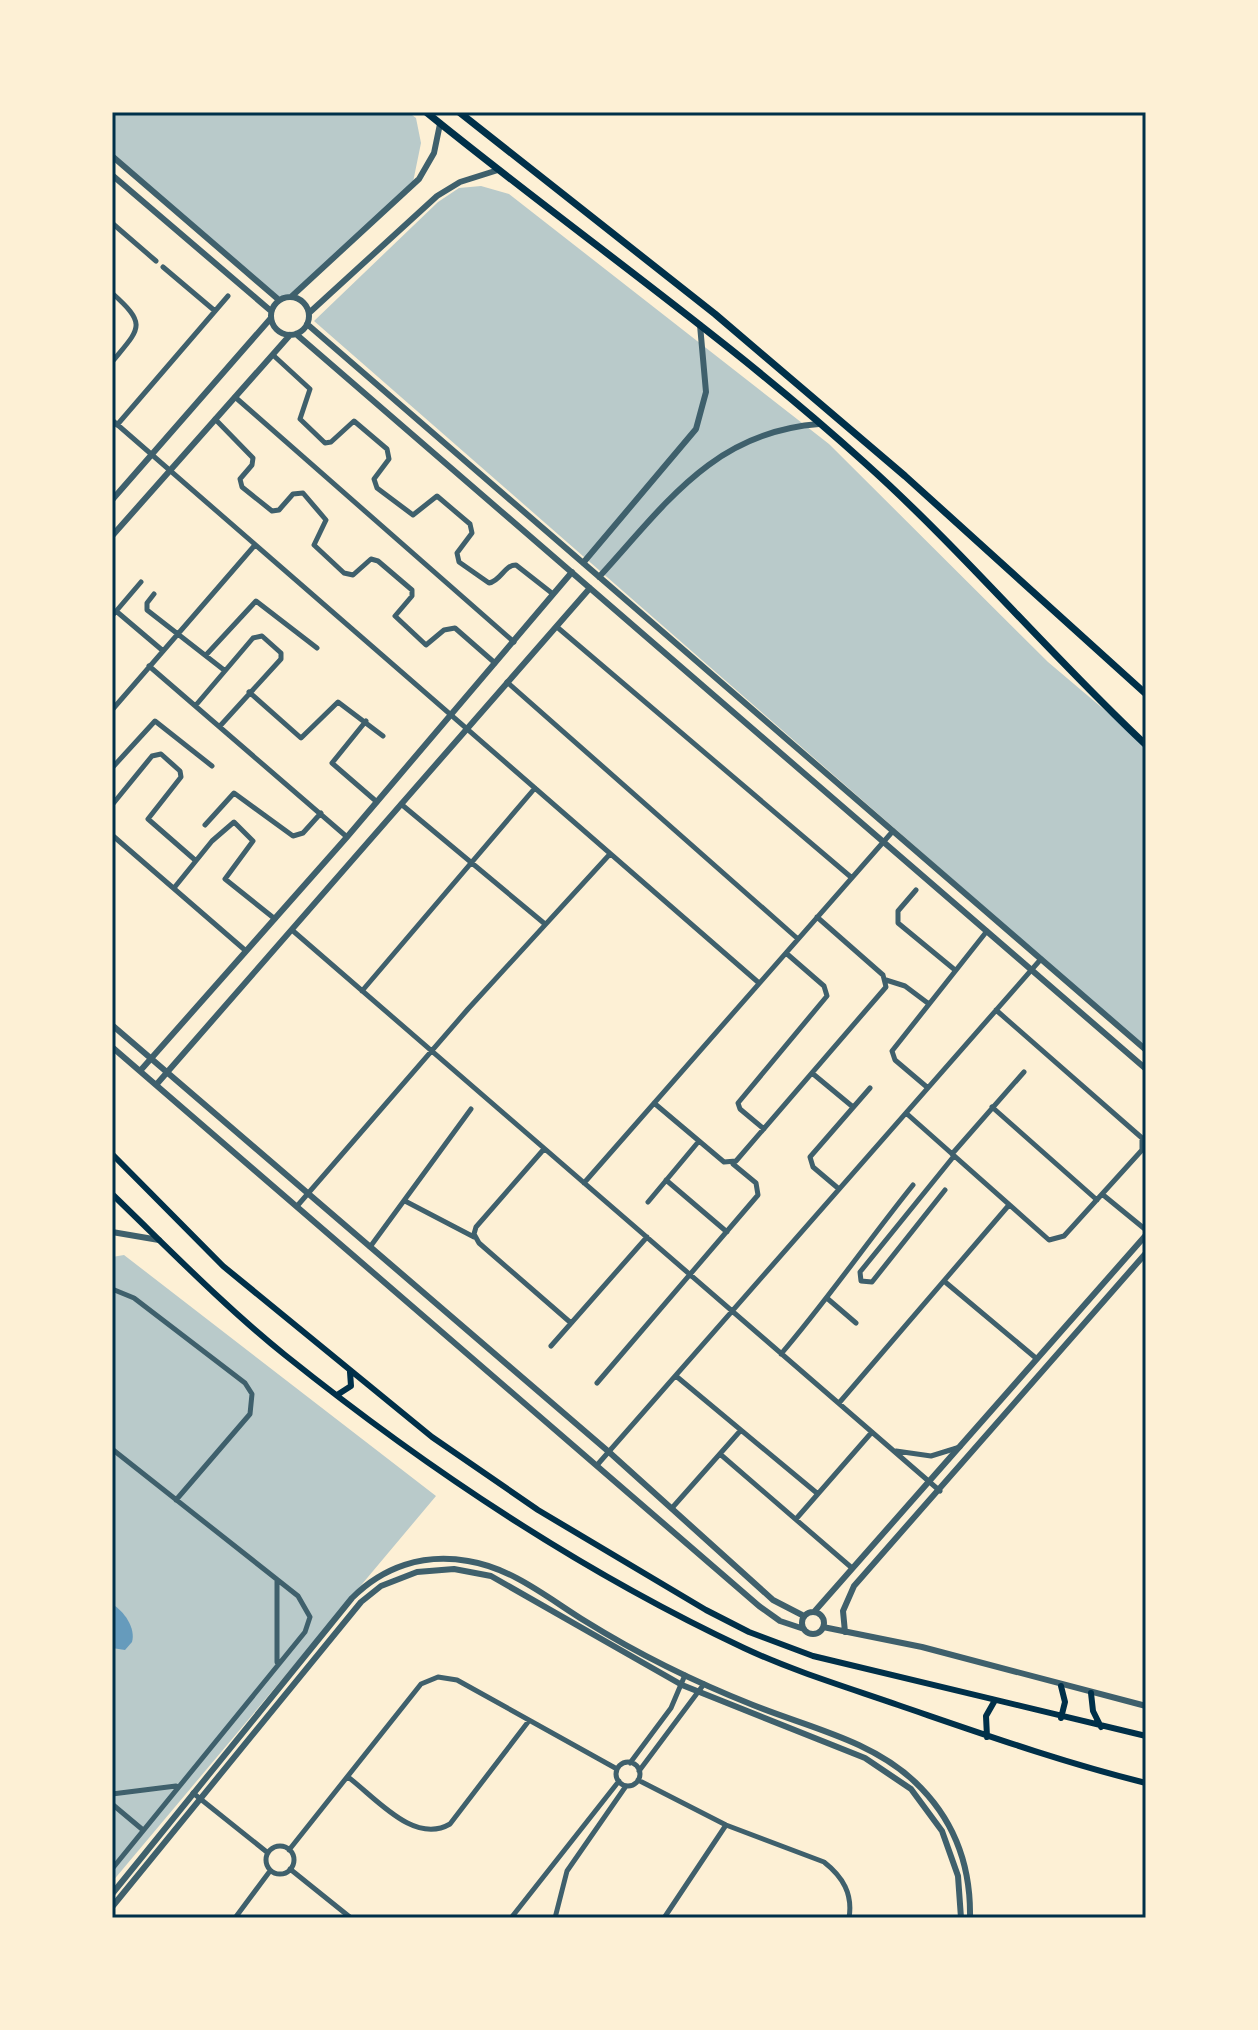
<svg xmlns="http://www.w3.org/2000/svg" width="1258" height="2030" viewBox="0 0 1258 2030" font-family="'Alegreya Sans',sans-serif">
  <rect width="100%" height="100%" fill="#fdf0d5"/>
  <!-- green -->
  <path fill="#b9caca" d="M112 112H408L416 118 421 143 412 187 291 297 279 300 112 154Z
    M481 186 509 194 829 444 1048 662 1146 745V1048L314 321 438 202 459 188Z
    M124 1255 436 1496 112 1882V1257Z"/>
  <!-- water -->
  <path fill="#669bbc" d="M112 1604C124 1611 136 1628 132 1642L125 1650 112 1648Z"/>
  <g fill="none" stroke-linecap="round" stroke-linejoin="round">
    <!-- minor -->
    <path stroke="#3f606c" stroke-width="5" d="M112 223 156 261
      M163 267 215 311
      M112 293C148 325 140 328 112 362
      M273 355 310 389 300 419 325 443 331 442 354 421 387 449 389 459 374 479 377 488 413 515 437 496 470 524 472 533 457 553 459 562 489 583C501 581 504 565 516 565L553 594
      M235 397 514 642
      M215 419 253 458 252 465 240 479 242 487 272 511 279 510 293 494 303 493 326 520 314 545 344 573 353 575 371 559 378 561 412 590V596L395 616 426 645 444 630 455 628 495 663
      M112 420 759 983
      M117 425 228 296
      M154 594 147 603V610L224 670
      M116 611 162 650
      M112 616 141 582
      M557 627 852 878
      M206 655 256 601 317 648
      M149 666 347 837
      M507 682 798 939
      M249 692 301 738 338 702 383 736
      M196 705 253 638 262 636 281 653V659L220 726
      M112 710 255 545
      M366 721 332 763 377 802
      M112 768 155 721 212 766
      M401 804 545 924
      M112 805 152 756 161 754 180 771 181 777 148 819 195 860
      M205 825 234 793 293 836 303 833 321 813
      M112 835 246 951
      M174 888 212 841 234 822 253 841 225 879 275 919
      M916 890 898 911V923L955 970
      M292 930 940 1491
      M886 980 905 986 929 1004
      M362 991 535 788
      M812 1073 853 1107
      M928 1088 895 1060 892 1051 987 931
      M654 1103 724 1162 736 1161 886 987 883 975 817 917
      M992 1107 1097 1200
      M906 1113 1049 1240 1064 1236 1142 1150V1138L996 1010
      M764 1129 740 1109 738 1103 827 996 824 986 786 953
      M544 1149 476 1227 474 1234 479 1243 571 1323
      M952 1154 1024 1072
      M666 1180 727 1232
      M584 1183 893 831
      M839 1189 813 1167 810 1157 870 1088
      M945 1190 872 1282 861 1281 860 1272 954 1156
      M1102 1194 1146 1230
      M405 1201 474 1237
      M648 1202 699 1141
      M298 1205 468 1009 610 854
      M370 1247 471 1109
      M944 1281 1037 1359
      M112 1289 134 1298 245 1383 252 1394 250 1414 176 1500
      M828 1299 856 1323
      M551 1346 647 1237
      M781 1354C828 1299 868 1241 913 1185
      M676 1376 818 1494
      M597 1383 758 1195 756 1183 733 1164
      M839 1403 1009 1205
      M112 1449 298 1596 310 1617 305 1632 112 1869
      M896 1451 931 1456 960 1447
      M720 1454 852 1568
      M598 1464 1041 959
      M672 1508 741 1430
      M796 1519 872 1432
      M277 1662V1580
      M616 1774a12 12 0 1 1 24 0a12 12 0 1 1-24 0Z
      M630 1763 671 1708 685 1675
      M639 1771 704 1684
      M348 1777C376 1798 414 1845 450 1824L528 1722
      M638 1780 726 1825 824 1862C843 1877 853 1894 849 1918
      M193 1793 268 1853
      M112 1794 176 1786
      M112 1804 143 1830
      M266 1860a14 14 0 1 1 28 0a14 14 0 1 1-28 0Z
      M289 1850 421 1684 438 1677 457 1680 617 1769
      M290 1869 351 1918
      M235 1918 270 1871
      M511 1918 619 1781
      M555 1918 567 1871 626 1786
      M664 1918 726 1825"/>
    <!-- tertiary -->
    <path stroke="#3f606c" stroke-width="6" d="M112 156 279 300
      M112 175 271 311
      M291 297 419 179 434 153 440 124
      M271 316a19 19 0 1 1 38 0a19 19 0 1 1-38 0Z
      M309 313 437 196 460 182 498 170
      M307 324 1146 1050
      M296 334 1146 1069
      M112 500 271 318
      M112 536 290 335
      M583 563 696 429 706 392 700 325
      M599 577C665 505 713 432 819 424
      M112 1025 609 1452 773 1600 804 1616
      M112 1047 759 1606 780 1621 804 1629
      M140 1071 347 837 572 572
      M156 1085 590 588
      M112 1232 159 1240
      M814 1612 1146 1235
      M802 1623a11 11 0 1 1 22 0a11 11 0 1 1-22 0Z
      M823 1627 922 1647 1146 1706
      M845 1632 843 1611 854 1586 1146 1253
      M112 1894 352 1598C383 1567 423 1553 468 1561 512 1568 548 1598 585 1621 638 1654 695 1682 753 1705 807 1727 871 1740 915 1782 954 1819 971 1866 970 1918
      M112 1907 361 1602 381 1586 417 1572 454 1569 491 1576 682 1685 865 1758 911 1789 942 1831 958 1876 961 1918"/>
    <!-- secondary -->
    <path stroke="#003049" stroke-width="6" d="M112 1154 223 1266 432 1437 538 1510 706 1610 749 1632 813 1656 1146 1736
      M112 1194C169 1249 224 1306 285 1355 426 1468 580 1571 744 1648 793 1671 846 1687 898 1705 980 1733 1061 1762 1146 1783
      M337 1395 351 1386 350 1372
      M1091 1693 1093 1711 1101 1727
      M1061 1718 1065 1702 1061 1686
      M987 1737 986 1716 994 1702"/>
    <!-- primary -->
    <path stroke="#003049" stroke-width="7" d="M426 112C571 230 726 337 865 463 964 552 1049 654 1146 745
      M459 112 715 314 905 476 1146 694"/>
  </g>
  <!-- border -->
  <rect width="1258" height="2030" fill="none" stroke="#fdf0d5" stroke-width="228"/>
  <rect x="114" y="114" width="1030" height="1802" fill="none" stroke="#003049" stroke-width="3"/>
</svg>
